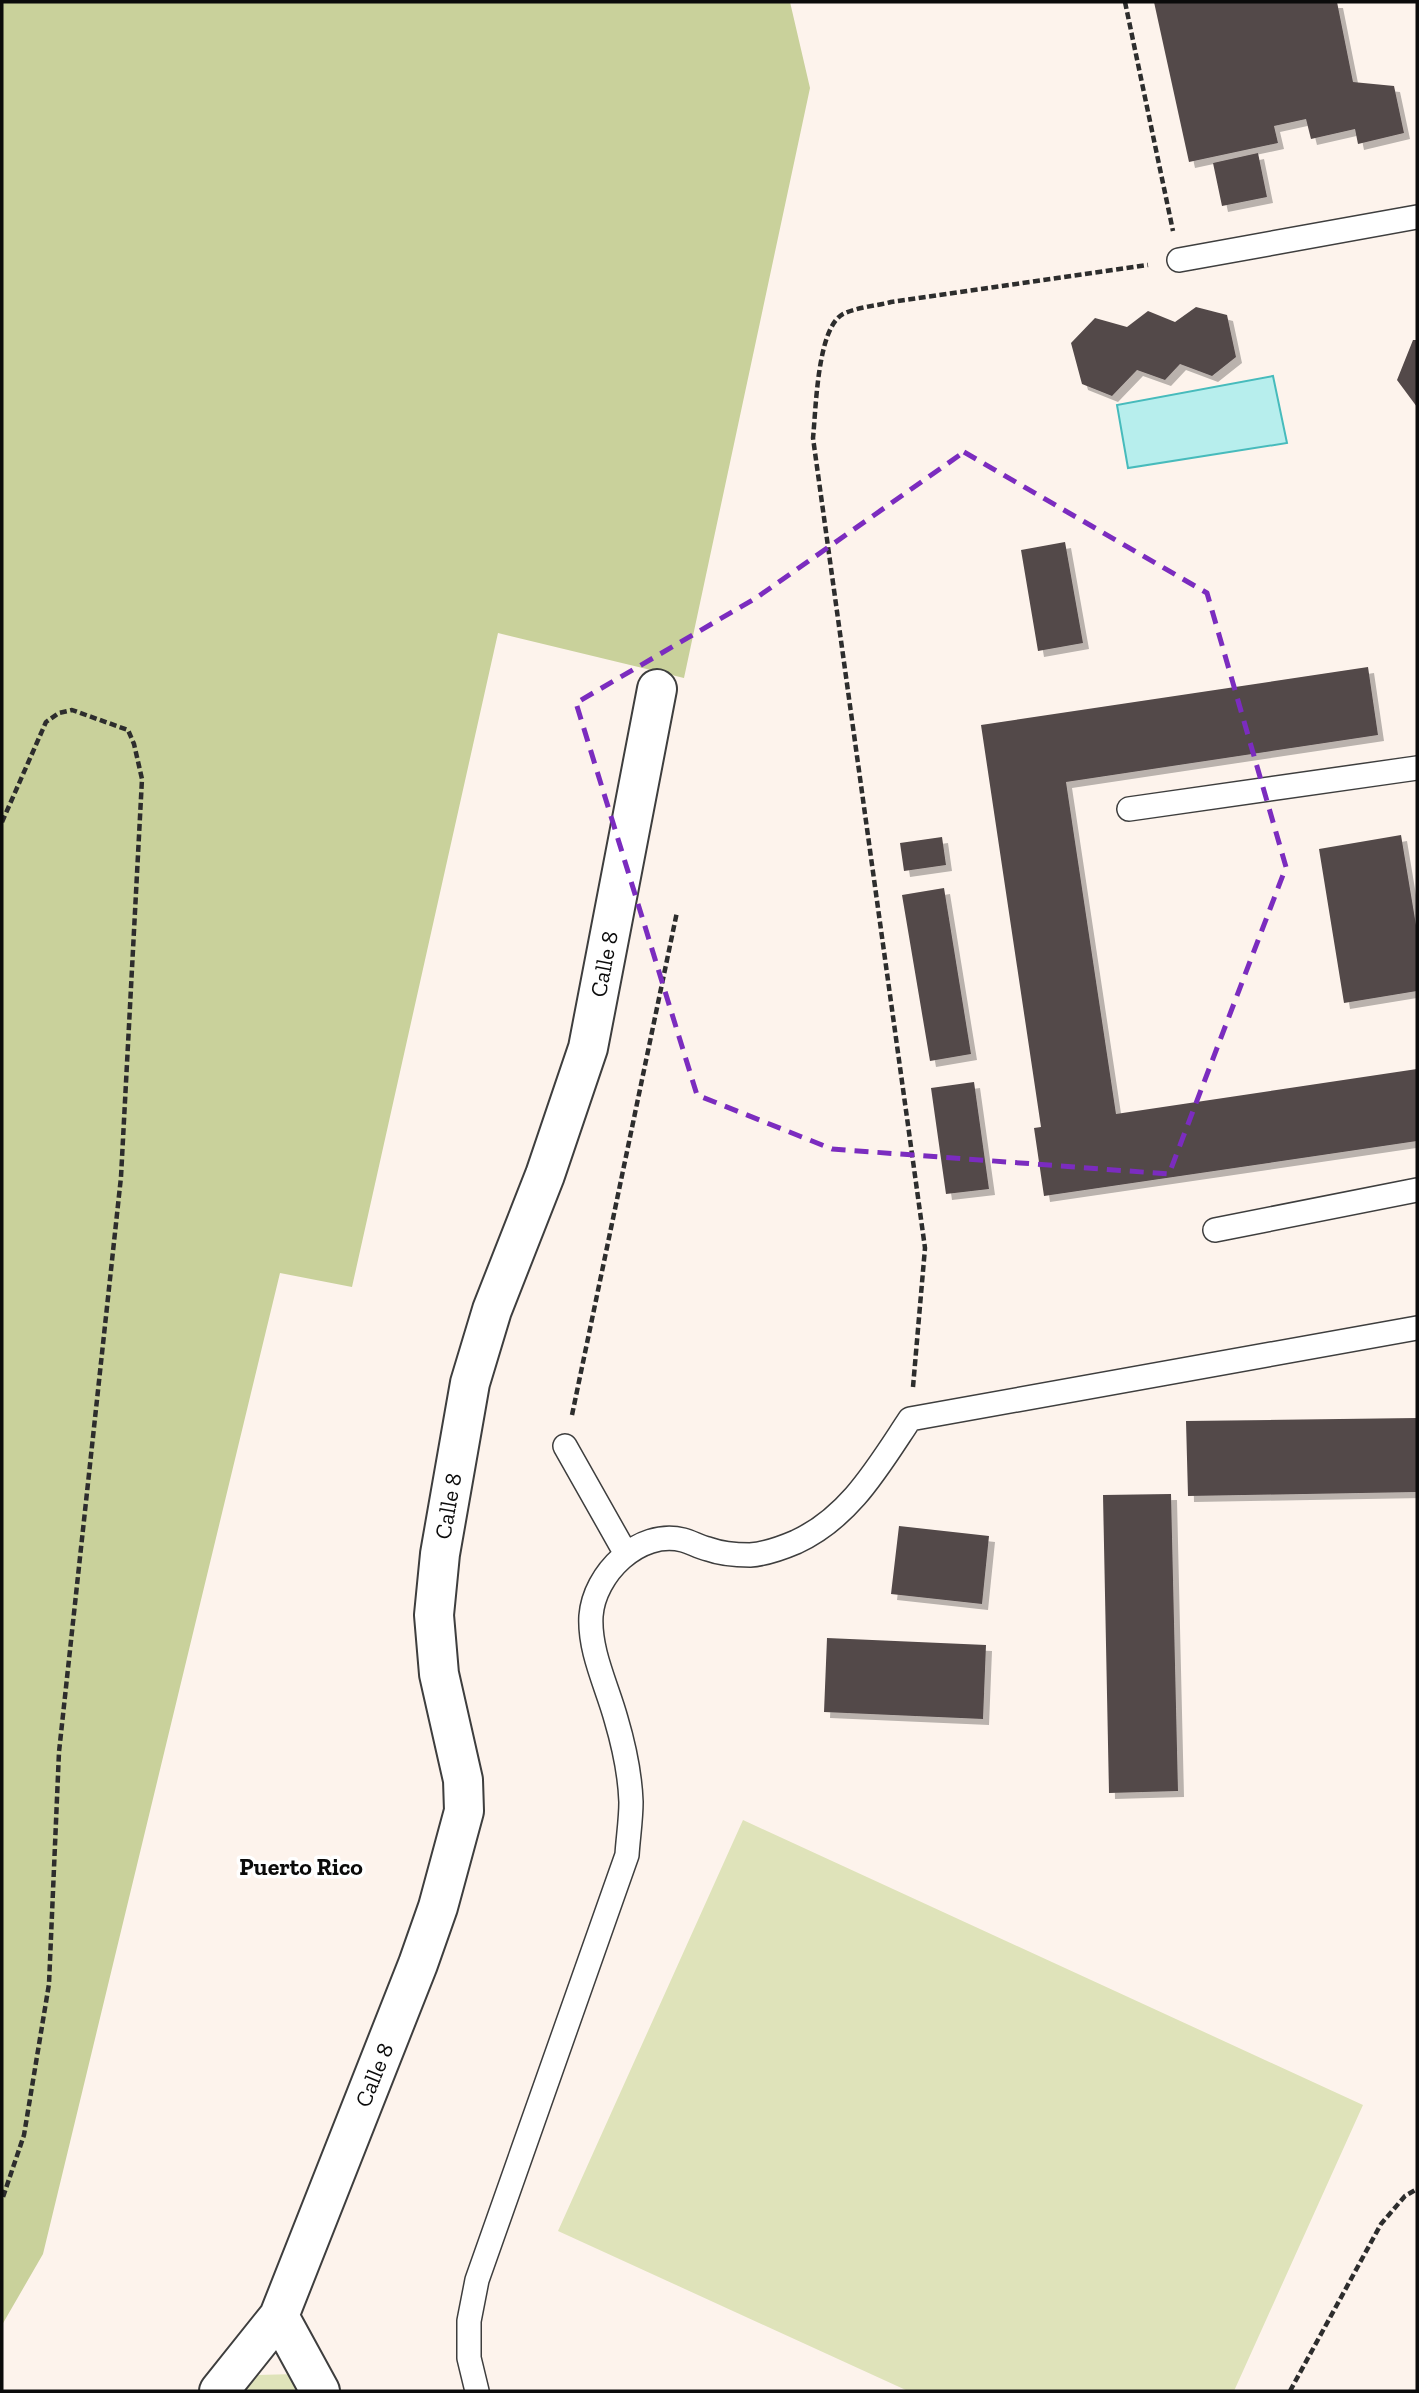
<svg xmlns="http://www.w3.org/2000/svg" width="1419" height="2393" viewBox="0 0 1419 2393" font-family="'Zilla Slab',serif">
  <defs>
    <filter id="shadow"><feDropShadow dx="6" dy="6" stdDeviation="0" flood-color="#0004"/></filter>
  </defs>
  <rect width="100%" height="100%" fill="#fdf3ec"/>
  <!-- green -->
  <path fill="#dfe3ba" d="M743 1820 1363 2105 1234 2391H908L558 2231Z
    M297 2374 306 2391H244L256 2375Z"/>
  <!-- forest -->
  <path fill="#c9d19b" d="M2 2H790L810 88 684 678 498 633 352 1287 280 1273 43 2254 2 2325Z"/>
  <!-- water -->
  <path fill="#b7eeed" stroke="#47bbbc" stroke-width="2" d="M1273 376 1287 443 1128 468 1117 405Z"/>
  <!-- building -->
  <path fill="#534949" filter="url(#shadow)" d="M1154 2H1337L1353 82 1394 86 1404 133 1358 144 1355 129 1311 139 1306 119 1274 126 1278 143 1189 162Z
    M1258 153 1267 197 1222 206 1213 163Z
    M1196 307 1227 315 1236 357 1212 376 1180 364 1165 380 1137 370 1112 396 1082 384 1071 343 1095 318 1127 327 1148 311 1175 322Z
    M1413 340H1417V407L1397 380Z
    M1065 542 1083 643 1038 651 1021 550Z
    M1368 667 1378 735 1066 782 1116 1114 1417 1069V1141L1044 1196 1034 1128 1041 1127 981 725Z
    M1401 835 1417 931V991L1344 1003 1319 849Z
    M942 837 946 865 904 871 900 843Z
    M944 888 971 1054 930 1061 902 895Z
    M974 1082 989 1189 946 1194 931 1088Z
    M1417 1418V1492L1188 1496 1186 1421Z
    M1171 1494 1178 1791 1109 1793 1103 1495Z
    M899 1526 989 1536 982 1604 891 1594Z
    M827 1638 986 1645 983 1719 824 1712Z"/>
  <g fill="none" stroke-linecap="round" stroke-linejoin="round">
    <!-- service casing -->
    <g stroke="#3e3e3e" stroke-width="26">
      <path id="service" d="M1179 260 1417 217
        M1129 809 1417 768
        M1215 1230 1417 1190
        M565 1446 626 1554
        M477 2391 469 2358V2321L477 2280 627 1855C628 1838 631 1820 631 1802 630 1774 624 1746 616 1719 607 1686 589 1651 591 1616 594 1574 639 1529 683 1540 691 1542 699 1547 708 1549 719 1553 737 1555 750 1555 765 1554 782 1548 796 1542 850 1517 878 1467 910 1419L1417 1328"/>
    </g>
    <!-- minor casing -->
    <g stroke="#3e3e3e" stroke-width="42">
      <path id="minor" d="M279 2316 320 2391
        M219 2391 279 2316 418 1964 438 1907 464 1811 463 1780 439 1674 434 1615 440 1554 470 1383 492 1310 545 1175 588 1048 657 689"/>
    </g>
    <!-- path -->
    <path stroke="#2d2d2d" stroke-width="4.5" stroke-dasharray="7 3.5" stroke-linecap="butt" d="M1125 2 1173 231
      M2 822 46 722 59 713 72 710 128 730 134 744 142 779 121 1177 59 1752 49 1984 24 2135 2 2200
      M913 1387 925 1248 813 438C816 410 817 328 843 314 857 307 876 306 891 302L1148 265
      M572 1415 677 912
      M1290 2391 1381 2224 1405 2196 1417 2189"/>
    <!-- service -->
    <use href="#service" stroke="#fff" stroke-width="23"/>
    <!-- minor -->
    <use href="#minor" stroke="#fff" stroke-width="38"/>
  </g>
  <!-- marked area -->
  <path fill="none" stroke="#7b2cbf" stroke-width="5" stroke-dasharray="14 9" stroke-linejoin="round" d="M964 452 1207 593 1286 867 1169 1174 832 1149 697 1095 576 703 756 598Z"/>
  <g text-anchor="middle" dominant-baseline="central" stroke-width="7" stroke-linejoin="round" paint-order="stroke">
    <!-- street labels -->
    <g font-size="23" fill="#0b0b0b" stroke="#fff">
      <text transform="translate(604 964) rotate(-79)">Calle 8</text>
      <text transform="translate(448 1506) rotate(-80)">Calle 8</text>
      <text transform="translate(374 2075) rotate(-68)">Calle 8</text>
    </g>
    <!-- neighbourhood labels -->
    <g font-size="24" font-weight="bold" fill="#0b0b0b" stroke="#fff">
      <text x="301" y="1866">Puerto Rico</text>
    </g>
  </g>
  <!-- border -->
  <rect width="1419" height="2393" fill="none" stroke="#0b0b0b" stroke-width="7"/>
</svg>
